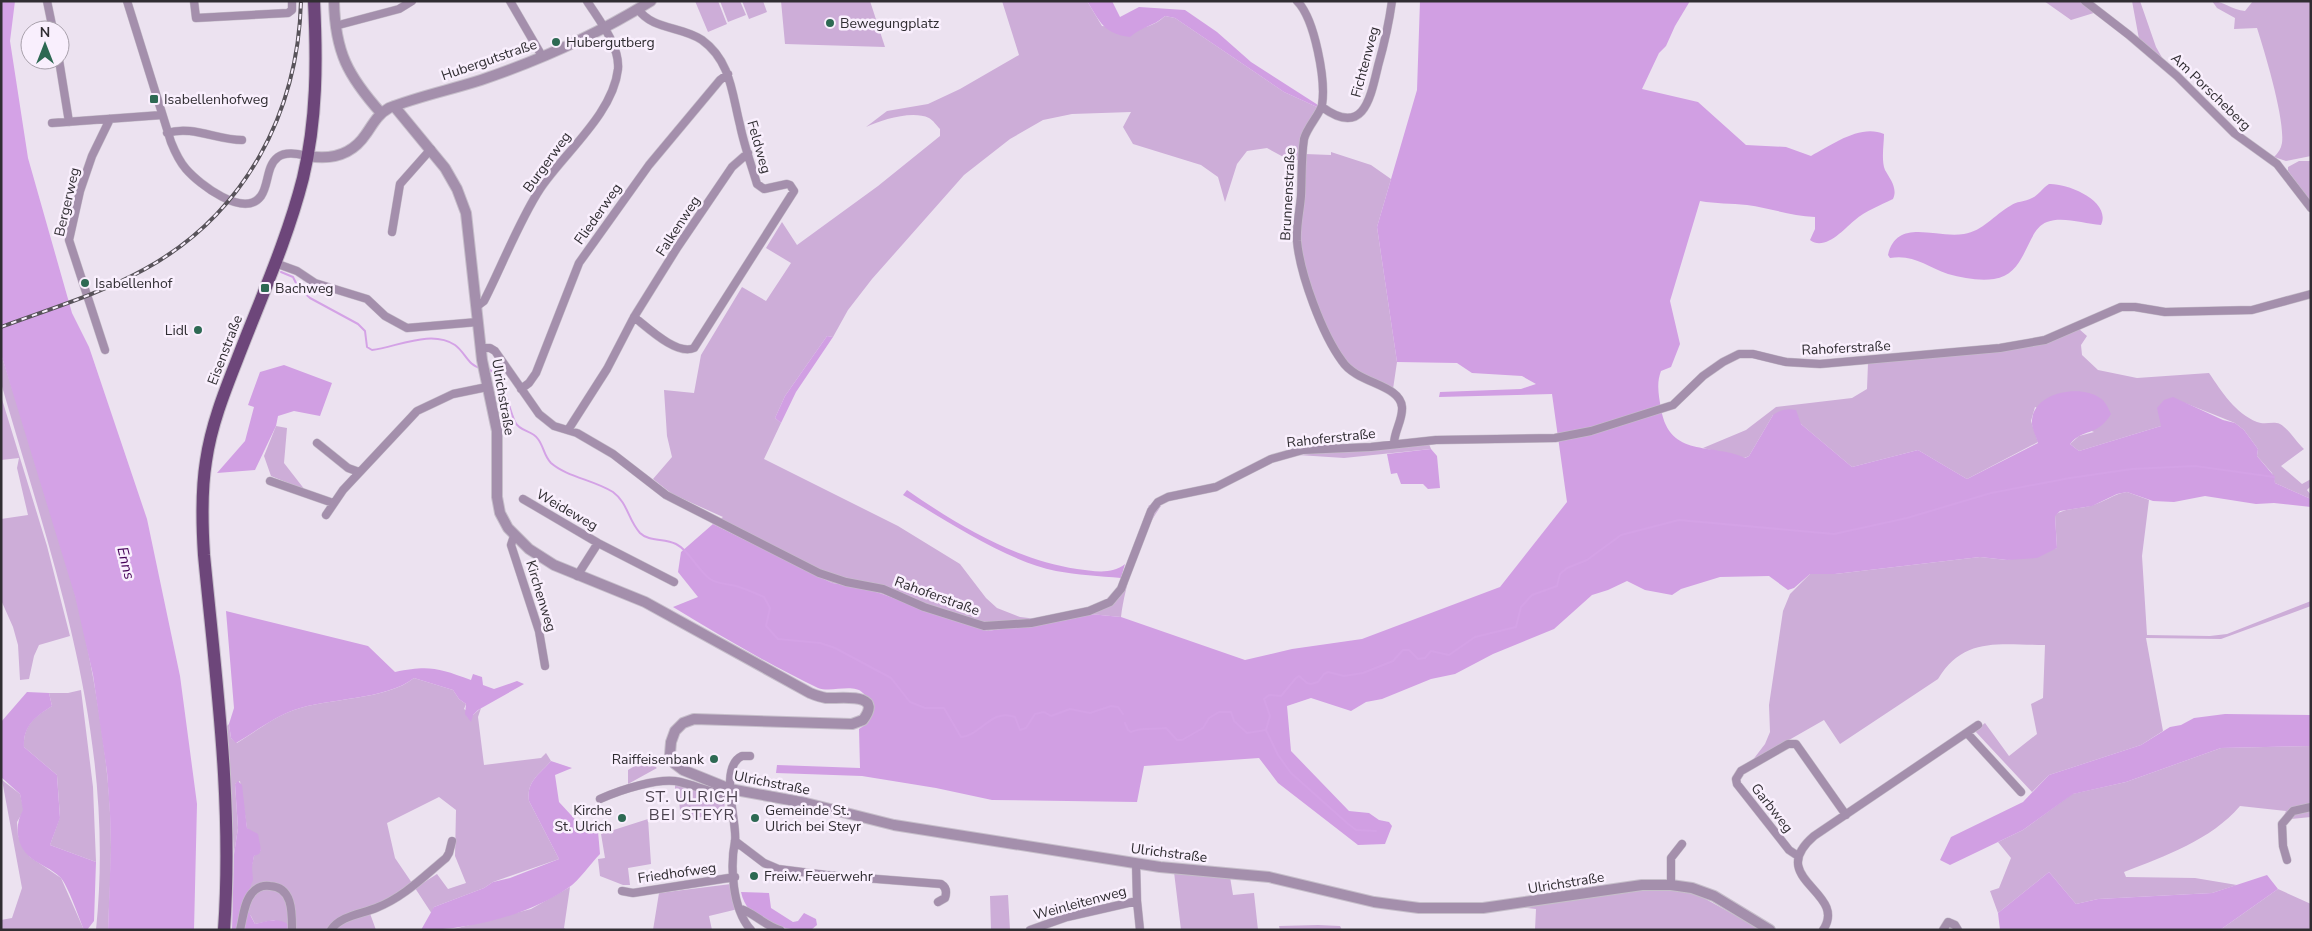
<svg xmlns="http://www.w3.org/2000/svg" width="2312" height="931" viewBox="0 0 2312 931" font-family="'Nunito Sans',sans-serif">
  <rect width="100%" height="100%" fill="#ece2f0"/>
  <!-- green -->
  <path fill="#cdadd8" d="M695 1H718L727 24 708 32Z
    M720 1H740L746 15 728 22Z
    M742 1H763L767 12 749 19Z
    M781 1H870L885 47 785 44Z
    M1002 1H1087L1102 26C1126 28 1146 34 1165 16L1175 18 1284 92 1317 107 1309 121 1300 160H1289L1267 148 1247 151 1237 164 1225 202 1218 177 1201 165 1133 144 1123 127 1131 112 1072 114 1043 120 1010 139 964 175 872 279 848 310 833 337 827 336 785 396 775 418 781 423 764 459 898 526 960 564 986 598 997 608 1020 617 1037 619 1089 609 1104 601 1117 590 1149 505 1161 506C1141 533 1125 584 1121 617L1090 614 988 631 865 588 832 583 713 524 723 517 672 494 653 479 672 457 667 436 664 390 694 393 701 355 742 287 766 301 791 263 766 248 782 222 797 245 878 186 940 136V129C937 126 933 120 929 118 912 110 881 120 866 127L887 111 928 104 960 89 1019 55Z
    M2044 1H2080L2097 12 2071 20Z
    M2132 1H2140L2156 47 2164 61 2139 39Z
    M2212 1C2224 1 2232 10 2245 11L2253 1 2311 2V156L2286 161 2274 157C2278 153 2281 149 2282 143 2285 119 2265 53 2257 28L2234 29 2235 18 2217 8Z
    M1331 152 1371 165 1391 179 1377 227 1397 362 1393 389 1359 376 1346 364 1340 365C1319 327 1301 283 1300 238 1299 211 1303 182 1305 154L1331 155Z
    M2299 161H2311V202L2288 171V167Z
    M2079 329 2087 336 2081 345 2082 355 2098 370 2137 378 2209 373C2222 392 2235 413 2257 422 2265 425 2273 421 2280 424 2289 429 2296 442 2304 449L2281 466 2302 484 2311 479V486L2307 490 2311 495V499L2275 483 2272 473 2257 456 2258 449 2244 430 2235 423 2185 403 2161 426 2079 451 2070 444 2079 436 2094 432 2035 407 2031 421 2038 442 1967 479 1918 450 1852 467 1801 424 1773 415 1749 456 1744 458 1703 448 1746 430 1776 407 1852 398 1867 389 1868 363 2010 350Z
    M1 354C35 460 74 567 93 677 103 733 111 790 111 847 111 874 109 902 108 930H96C116 735 54 566 1 383Z
    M1 396 47 546 70 636 39 645 34 656 29 679 20 680 18 645 13 627 1 600V519L28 515 17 468 19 458 1 460Z
    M276 426 287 428 284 463 305 490 271 476 264 456Z
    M1429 444 1431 449 1344 458 1298 455Z
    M2127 492 2149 500 2142 556 2147 635 2210 636 2227 634 2311 601V606L2221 639 2146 638 2163 731 2141 745 2049 775 2032 792 1975 731 1985 723 2009 756 2037 734 2031 704 2043 698 2045 645C2000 645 1964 636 1938 679L1840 744 1824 720 1752 761 1765 744 1770 732 1769 705 1783 611 1790 594 1810 574H1835L1980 557 2007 560 2057 548 2055 515C2065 508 2078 509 2090 506 2103 503 2113 494 2127 492Z
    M414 678 453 690 459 699 466 704 464 709 473 715 481 708 478 717 484 765 541 758 546 753 551 761C540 774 526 781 529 801L559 859 493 882 484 888 434 907 432 914 415 888 437 874 448 889 466 883 455 856 456 810 439 797 387 823 395 858 412 883 404 891 368 908 376 930H290L274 920 255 924 251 916 242 908 254 856 261 850 247 828 240 781 235 784 238 828 234 854 227 726 229 724 231 738 237 743C255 732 274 717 294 710 327 698 388 700 414 678Z
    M81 690 93 787 96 862 50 845 60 817 57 775 24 747C23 726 34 717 52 706L49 693H68Z
    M2311 746V817L2282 820 2286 811 2240 806C2211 840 2165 856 2124 872L2126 877 2195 878 2237 885 2212 893 2098 899 2076 904 2049 872 1998 913 1990 891 1999 888 2011 858 1998 842 2023 830 2072 794 2126 782 2221 748Z
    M646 759 657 768 628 784V770Z
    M2 780 20 794 24 810 17 822 18 836 30 857 61 878 84 930H1V920L12 918 22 888Z
    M675 784 724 797 725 811 723 814 681 820 678 791 675 792Z
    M648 819 651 864 628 868 630 885H623L600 876 598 859 605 858 601 834Z
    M1174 872 1230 877 1233 895 1254 893 1258 930H1181Z
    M731 884 738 909 709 916 712 930H653L659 893Z
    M570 887 564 928 567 930H450L531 909Z
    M1663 888 1691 891 1762 930H1535L1536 909 1527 908 1559 900Z
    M2278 889 2311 904V930H2220Z
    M1008 895 1010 930H991L990 896Z
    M1318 925 1340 926 1342 930H1280L1279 926Z"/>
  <!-- forest -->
  <path fill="#d19fe3" d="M1087 1H1112L1120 17 1139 7 1185 10 1217 32 1251 62 1318 105 1317 107 1284 92 1175 18 1165 16C1153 27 1142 26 1130 37 1104 34 1100 22 1087 1Z
    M1420 1H1690L1675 26 1666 46 1659 53 1642 89 1698 102 1746 145 1786 147 1811 156C1832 145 1860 124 1884 134 1884 144 1881 160 1885 170 1890 179 1898 188 1893 199 1881 205 1865 211 1855 220 1845 228 1825 252 1810 240L1815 229V217C1791 216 1770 208 1747 205 1731 203 1716 204 1700 201L1670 301 1680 344 1671 367 1661 371C1656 384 1659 396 1661 409 1670 459 1711 442 1745 458L1749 456 1773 415C1780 410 1787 408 1796 410L1801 424 1852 467 1918 450 1967 479 2038 443C2036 436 2031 427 2032 420 2034 392 2081 384 2100 398 2106 402 2108 408 2111 414 2097 437 2083 428 2070 444L2079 451 2161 426 2157 408 2164 400 2173 397 2223 420 2235 423 2244 430 2258 449 2257 456 2274 476 2275 483 2311 499V507L2274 503 2256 504 2205 496 2174 502 2153 501 2127 492 2117 494 2092 506 2060 511 2055 516 2057 548 2037 558 2007 560 1980 557 1835 574H1810L1794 588 1788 590 1769 576 1720 577 1681 589 1672 595 1645 590 1627 581 1608 590 1592 595 1554 629 1493 654 1455 674 1431 679 1382 699 1366 702 1351 711 1311 698 1287 706 1291 751 1349 811 1369 813 1379 820 1389 822 1392 826 1385 844 1358 845 1278 783 1259 758 1144 766 1137 802 992 800 936 788 862 776 776 773 777 765 860 768 859 729 865 725C870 716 872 701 863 693 853 683 831 693 818 688 768 664 721 636 673 607L698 597 678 572 681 552 713 524 832 583 865 588 988 631 1090 614 1121 617 1245 660 1292 649 1362 639 1500 587 1567 502 1552 394 1439 397 1440 392 1521 389 1536 384 1522 376 1472 373 1457 363 1397 362 1377 227 1417 90Z
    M2049 184C2067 183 2112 201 2101 225 2084 224 2063 216 2047 222 2025 230 2028 274 1994 279 1979 281 1963 278 1948 274 1927 267 1914 254 1890 258L1888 255C1897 217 1936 239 1964 234 1983 231 1994 215 2010 206 2016 201 2025 202 2032 198 2039 195 2042 188 2049 184Z
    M827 336 833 337 796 392 781 423 775 418 785 396Z
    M284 365 332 383 320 416 294 411 278 416 276 426 255 470 217 473 245 441 254 407 248 405 260 372Z
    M1431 449 1437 456 1440 488 1428 489 1423 484H1401L1397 473 1391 474 1387 454Z
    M907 490C959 526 1014 559 1077 569 1093 571 1112 575 1125 564L1121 578C1100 576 1077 575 1056 571 1007 561 947 521 903 495Z
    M226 611 368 646 395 672C429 665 438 668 471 680L473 674 482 677 483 685 494 689 517 681 524 684 478 710 473 715 471 722 465 714 466 704 459 699 453 690 414 678C387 700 327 698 294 710 274 717 255 732 236 743L231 738 229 724 234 708Z
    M27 692 49 693 52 706C35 717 23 726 24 747L57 775 60 818 50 845 96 862 94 921 87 930H84C79 918 68 885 60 877 52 869 40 865 31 858 16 846 14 826 23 810L20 794 1 777V722Z
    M2225 714 2311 715V746L2221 748 2126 782 2073 794 2023 830 1950 865 1940 860 1951 837 2023 802 2049 775 2141 745 2170 727 2181 725 2194 718Z
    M551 761 572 768 555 775 559 802 583 828 597 820 600 854C590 864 580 880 568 888 529 915 469 930 421 930L434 907 484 888 493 882 510 878 559 859 529 801C526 781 540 774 551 761Z
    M238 781 242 785 247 828 258 834 261 850 259 854 254 856 252 867 253 880 242 908 248 911 255 924C267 921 278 917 289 925L290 930H232L234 854 238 828 235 784Z
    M2049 872 2076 904 2098 899 2212 893 2267 875 2278 889 2220 930H2000L1998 913Z
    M741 892 769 893 771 908 793 922 798 921 804 913 816 919 817 925 811 930C782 930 748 924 741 892Z"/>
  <!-- water -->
  <path fill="#d4a2e6" d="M1 1H15L10 41 28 158 72 313 89 347 147 519 180 676 197 804 194 930H108L111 846 110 814 107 772 93 675 75 596 1 354Z"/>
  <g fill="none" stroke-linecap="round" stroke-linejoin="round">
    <!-- stream -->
    <path stroke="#d4a2e6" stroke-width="2" d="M281 272 293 277 298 287 310 298 358 324 365 331 367 347 372 350C397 347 431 329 455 345 465 352 469 367 481 368
      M488 369C506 377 507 406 515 422 520 432 532 430 538 439 544 447 544 456 551 463 567 477 594 480 613 492 628 503 628 520 640 533 649 542 665 538 676 544 690 551 697 570 710 579 717 584 728 584 736 586 746 589 755 593 764 597L770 608 766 626 778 639 820 643 835 648 891 678 910 702 925 708H944L961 737C982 735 991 708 1015 717L1020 730 1026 728 1035 714 1044 712 1051 716 1070 709 1090 713 1111 706 1118 707 1123 714
      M1125 723 1128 730 1131 732C1141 727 1154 730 1166 728L1177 740H1182L1203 728 1209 718 1219 712H1231L1234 721 1247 733 1266 730 1278 755 1291 773 1347 823 1356 830 1376 831
      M1266 730 1270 716 1264 699 1269 695 1281 696 1296 678 1299 676 1307 683 1311 684 1318 682 1324 674 1328 672 1344 676 1363 673 1393 661 1403 650H1409L1418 659 1425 658 1431 651 1449 655 1475 637 1516 627 1521 607 1532 595 1557 586 1560 574 1567 568 1587 560 1621 535 1679 520 1834 534 1907 518 1991 493 2070 478 2132 469 2195 466 2274 477"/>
    <!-- minor casing -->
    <g stroke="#c6beca" stroke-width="9">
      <path id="minor" d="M47 1 53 30
        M127 1 171 142C175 152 179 161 186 169 199 184 244 219 261 196 269 185 266 166 278 157 286 151 298 154 308 156
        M194 1 196 18 288 13 292 10V1
        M510 1 542 56
        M1297 1C1315 19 1326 81 1322 105 1320 114 1307 127 1304 139 1301 158 1302 177 1301 196 1300 210 1296 226 1297 241 1300 274 1322 334 1342 361 1357 384 1400 384 1402 407 1403 420 1394 431 1394 444
        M2085 1 2129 35 2177 76 2234 133 2277 164 2311 208
        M335 26 399 9 412 1
        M59 60 69 122
        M1322 107C1363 137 1370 100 1378 66 1384 45 1389 23 1392 1
        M52 123 162 115
        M167 133C192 125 217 140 242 140
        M392 232 400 184 431 149
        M275 263 297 271 315 283 367 299 385 316 407 328 478 322
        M476 307 484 301C502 266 519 221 540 189 564 153 613 114 618 69 620 46 599 20 587 1
        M634 317C647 327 677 356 694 348L794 191 790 185 787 184 764 189 757 184C751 164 744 145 740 125 732 94 731 61 702 40 682 26 652 30 638 9
        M481 348H490L495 351 539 414 554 426 577 433 613 454 666 495 819 573 846 582 883 589 924 607 984 626 1031 623 1089 611 1110 602 1121 589 1151 511 1158 502 1168 497 1216 487 1271 459 1303 450 1371 447 1436 440 1555 438 1591 431 1673 405 1703 376 1723 362 1739 354H1753L1786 362 1820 364 2000 348 2045 340 2121 307H2135L2165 312 2252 310 2311 294
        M105 350 69 240 80 191 92 156 110 119
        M521 389 529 383 536 373 579 263 649 165 720 80 728 74
        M568 430 607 369 634 317 677 248 732 167 748 153
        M317 443 348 468 359 472
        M270 481 333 503
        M523 499 598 543 674 582
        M326 515 343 490 417 411 453 394 487 387
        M514 536 511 545 539 631 545 666
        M577 576 598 543
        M1967 733 2021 792
        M750 756H742C718 767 738 824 735 841 730 866 732 909 751 930
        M600 799C620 790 659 777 680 782 697 786 711 793 729 795
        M735 841 764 863 778 869 826 875 941 884C946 887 947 892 945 898L938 902
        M1798 856 1789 850 1737 784 1736 779 1741 771 1788 744H1796L1846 815
        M2287 860 2283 846 2282 824 2293 811 2311 807
        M1671 885V858L1682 844
        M622 891 633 893 735 877
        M1137 901 1140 930
        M740 909C750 910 765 926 780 930
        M240 930C243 918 244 902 252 893 257 887 263 885 270 886 293 887 292 913 292 930
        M331 930C340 916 361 914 376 908 404 897 423 877 446 858L449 853 452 841
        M1030 930 1067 917 1137 901 1136 863
        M1823 930C1849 892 1764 879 1814 836L1978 725
        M1943 930 1948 922 1955 925 1958 930"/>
    </g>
    <!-- tertiary casing -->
    <g stroke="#c6beca" stroke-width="12">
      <path id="tertiary" d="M334 1C335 52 348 76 381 113
        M394 106 445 168 457 189 466 213 482 360 497 431V497L500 513 508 528 529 549 554 565 645 602 810 693C815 695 820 697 826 698 838 699 885 691 863 720L852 724 694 719 683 723 675 731 671 742 670 754 675 764 683 770 730 789 806 803 894 825 1160 867 1269 877 1374 902 1419 908H1483L1642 885H1671L1692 888 1714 896 1770 930
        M308 156C331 160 352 155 366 134 373 124 378 114 389 108 419 96 450 90 481 80 540 60 598 34 651 1"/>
    </g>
    <!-- primary casing -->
    <g stroke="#c6beca" stroke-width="14">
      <path id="primary" d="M224 930C233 803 216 681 204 555 202 524 201 492 206 461 211 426 224 393 237 360 260 300 287 241 303 178 317 120 317 61 314 1"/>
    </g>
    <!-- minor -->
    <use href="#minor" stroke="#a48fac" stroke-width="8"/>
    <!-- tertiary -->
    <use href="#tertiary" stroke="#a48fac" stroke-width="10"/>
    <!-- primary -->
    <use href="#primary" stroke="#6d467a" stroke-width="12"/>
    <!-- rail casing -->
    <g stroke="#58535a" stroke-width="4">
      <path id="rail" d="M1 327C49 309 100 294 145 269 245 214 298 113 301 1"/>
    </g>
    <!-- rail -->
    <use href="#rail" stroke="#f9effd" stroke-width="2" stroke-dasharray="5.5" stroke-linecap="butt"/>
  </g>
  <!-- markers -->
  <g fill="#2d6953" stroke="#f9effd" stroke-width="2">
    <circle cx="830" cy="23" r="5"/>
    <circle cx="556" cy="42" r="5"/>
    <rect x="149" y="94" width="10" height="10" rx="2.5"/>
    <circle cx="85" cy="283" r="5"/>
    <rect x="260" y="283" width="10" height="10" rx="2.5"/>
    <circle cx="198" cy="330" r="5"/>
    <circle cx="714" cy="759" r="5"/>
    <circle cx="622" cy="818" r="5"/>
    <circle cx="755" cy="818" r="5"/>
    <circle cx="754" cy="876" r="5"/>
  </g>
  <g text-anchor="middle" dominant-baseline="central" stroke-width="5" stroke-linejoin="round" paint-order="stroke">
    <!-- poi labels -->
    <g font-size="14" fill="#302d32" stroke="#f9effd" text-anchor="start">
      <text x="840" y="23">Bewegungplatz</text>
      <text x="566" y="42">Hubergutberg</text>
      <text x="164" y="99">Isabellenhofweg</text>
      <text x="95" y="283">Isabellenhof</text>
      <text x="275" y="288">Bachweg</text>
      <text x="188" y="330" text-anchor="end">Lidl</text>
      <text x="704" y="759" text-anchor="end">Raiffeisenbank</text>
      <text x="612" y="810" text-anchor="end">Kirche<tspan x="612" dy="16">St. Ulrich</tspan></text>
      <text x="765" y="810">Gemeinde St.<tspan x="765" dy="16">Ulrich bei Steyr</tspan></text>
      <text x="764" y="876">Freiw. Feuerwehr</text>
    </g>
    <!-- street labels -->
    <g font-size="14" fill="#302d32" stroke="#f9effd">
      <text transform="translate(489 60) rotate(-19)">Hubergutstraße</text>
      <text transform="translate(1365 62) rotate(-75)">Fichtenweg</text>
      <text transform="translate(2211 92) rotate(44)">Am Porscheberg</text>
      <text transform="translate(759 147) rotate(74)">Feldweg</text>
      <text transform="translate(547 162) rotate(-54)">Burgerweg</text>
      <text transform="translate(1288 194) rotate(-87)">Brunnenstraße</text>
      <text transform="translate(67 202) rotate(-77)">Bergerweg</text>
      <text transform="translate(598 214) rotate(-55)">Fliederweg</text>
      <text transform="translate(678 226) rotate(-57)">Falkenweg</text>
      <text transform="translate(1846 348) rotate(-3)">Rahoferstraße</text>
      <text transform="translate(225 350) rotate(-69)">Eisenstraße</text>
      <text transform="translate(503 397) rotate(80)">Ulrichstraße</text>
      <text transform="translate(1331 438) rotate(-6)">Rahoferstraße</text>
      <text transform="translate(567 510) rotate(30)">Weideweg</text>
      <text transform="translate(541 596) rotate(73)">Kirchenweg</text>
      <text transform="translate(937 596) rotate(20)">Rahoferstraße</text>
      <text transform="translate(772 783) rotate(11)">Ulrichstraße</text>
      <text transform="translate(1772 808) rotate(52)">Garbweg</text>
      <text transform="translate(1169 853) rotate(7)">Ulrichstraße</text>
      <text transform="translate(677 873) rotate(-8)">Friedhofweg</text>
      <text transform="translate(1566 883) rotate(-9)">Ulrichstraße</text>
      <text transform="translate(1080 903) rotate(-15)">Weinleitenweg</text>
    </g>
    <!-- water labels -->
    <g font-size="15" font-style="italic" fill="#440156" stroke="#f9effd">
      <text transform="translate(126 563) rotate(76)">Enns</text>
    </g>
    <!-- quarter labels -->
    <g font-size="16" letter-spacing="1" fill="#4b424e" stroke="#f9effd">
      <text x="692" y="797">ST. ULRICH<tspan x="692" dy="18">BEI STEYR</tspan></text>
    </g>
  </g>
  <!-- border -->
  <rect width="2312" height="931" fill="none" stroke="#302d32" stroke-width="5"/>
  <!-- north arrow -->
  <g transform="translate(45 45)"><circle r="24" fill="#f9effd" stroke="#a9a1ac"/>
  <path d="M0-4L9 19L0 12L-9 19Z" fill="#2d6953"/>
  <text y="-8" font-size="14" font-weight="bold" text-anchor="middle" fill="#302d32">N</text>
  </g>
</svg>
